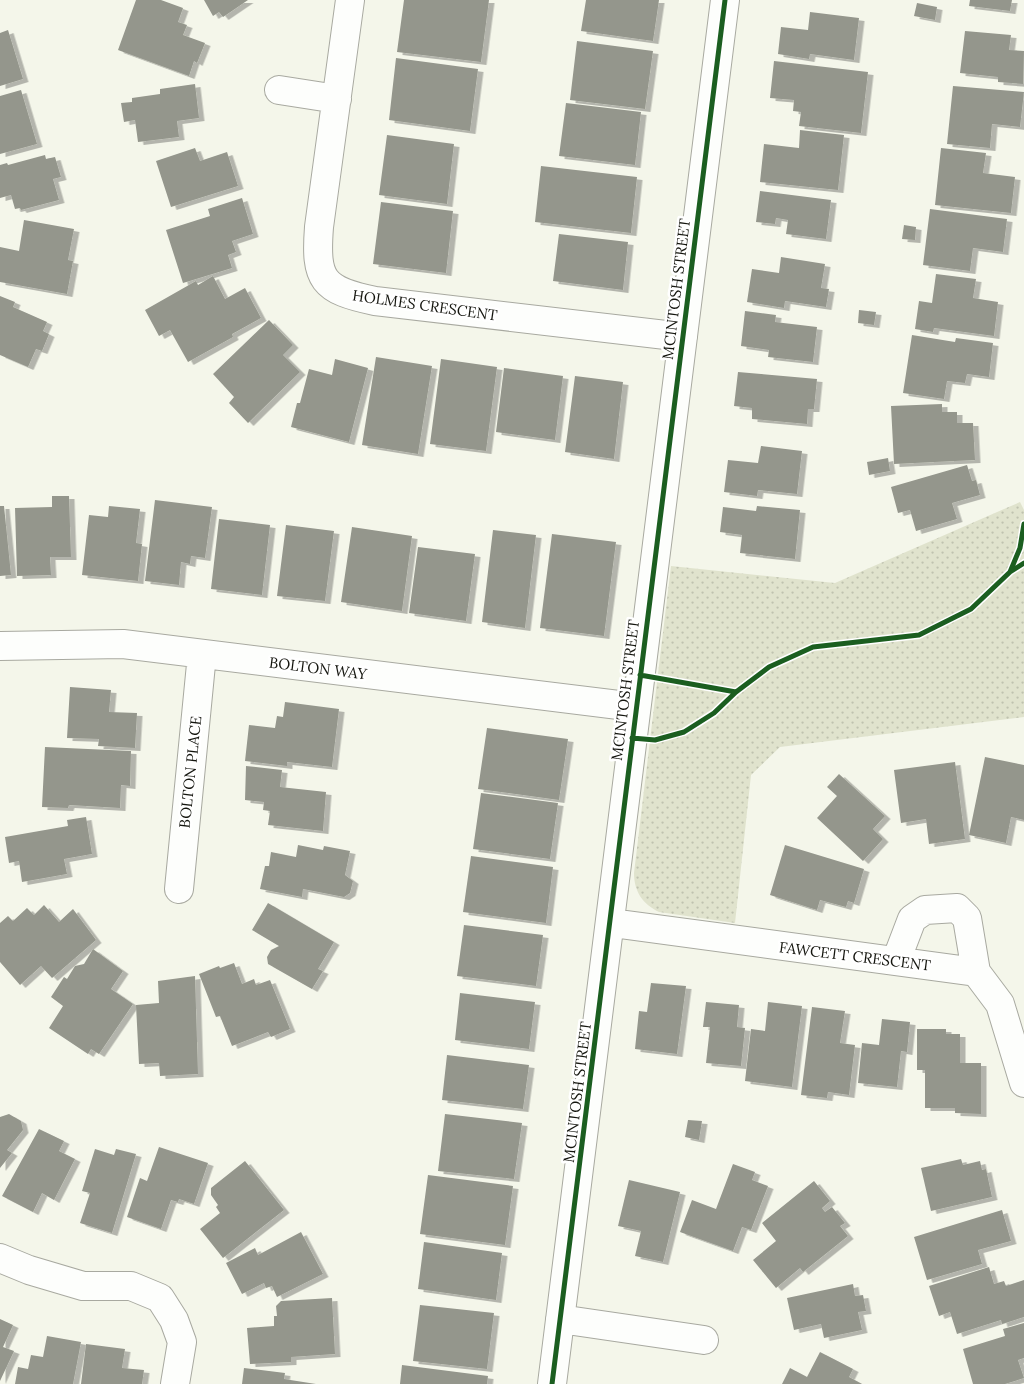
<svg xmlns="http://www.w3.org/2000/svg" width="1024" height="1384" viewBox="0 0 1024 1384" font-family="Lora,serif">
  <defs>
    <pattern id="park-dots" width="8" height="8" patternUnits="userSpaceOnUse" patternTransform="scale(1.25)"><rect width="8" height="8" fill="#e0e3cd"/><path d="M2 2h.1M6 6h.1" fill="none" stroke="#bfc2af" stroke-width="1.8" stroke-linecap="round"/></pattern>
    <filter id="shadow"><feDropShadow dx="5.5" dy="3" stdDeviation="0" flood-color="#0004"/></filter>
  </defs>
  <rect width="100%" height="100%" fill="#f4f6ea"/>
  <!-- park -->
  <path fill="url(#park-dots)" d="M1020 502 1024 510V717L780 747 751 775 735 923 659 912C643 904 634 892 634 873L671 566 835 583Z"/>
  <!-- building -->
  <path fill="#94968c" filter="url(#shadow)" d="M136 0H161L183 8 178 22 187 25 183 35 205 43 197 63 194 61 189 76 118 50Z
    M204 0H248L223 17 219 12 213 16Z
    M404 0H489L481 62 397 52Z
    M586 0H659L653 41 581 31Z
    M970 0H1012L1010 11 969 6Z
    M917 3 937 7 935 20 914 16Z
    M810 12 859 18 854 60 810 54 809 59 778 54 781 27 808 30Z
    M8 30 23 79 0 86V33Z
    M965 31 1011 35 1009 50 1024 51 1023 84 998 82V77L960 73Z
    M577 41 653 51 645 109 570 100Z
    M396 58 478 69 470 131 389 120Z
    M774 61 868 72 861 133 799 126 801 112 793 111 794 100 770 98Z
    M195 84 199 118 177 121 179 137 138 142 135 120 124 122 121 103 132 102V98L160 94V89Z
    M953 86 1024 92 1020 127 992 124 990 148 947 144Z
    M21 90 37 144 0 154V96Z
    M566 103 641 112 635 165 559 156Z
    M800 130 844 135 838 190 760 182 764 144 799 148Z
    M387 135 454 144 447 204 379 195Z
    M195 148 200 161 227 152 238 186 171 207 156 161Z
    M941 148 986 153 983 173 1015 177 1011 213 935 205Z
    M45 155 46 159 55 157 61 177 53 179 59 200 21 210 20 208 15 209 11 195 0 198V165L7 163 8 165Z
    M541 166 637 177 631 233 535 222Z
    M760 191 831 200 826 239 786 234 788 220 776 218 775 224 756 222Z
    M242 198 253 234 232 241 236 252 228 255 232 268 183 283 166 230 210 216 208 209Z
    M381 202 453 211 446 273 373 264Z
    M930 209 1007 219 1003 252 973 248 970 271 923 265Z
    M24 220 74 229 68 260 73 261 67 294 0 282V247L19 251Z
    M904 225 916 227 915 240 902 239Z
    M559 234 628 242 623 290 553 281Z
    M781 257 825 264 821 288 829 289 826 307 785 301 784 308 747 302 752 269 779 273Z
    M936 274 976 279 973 298 998 302 994 336 934 328 933 332 915 329 919 301 932 303Z
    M213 276 225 299 245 288 261 318 232 334 233 337 188 362 170 330 159 336 145 310 196 281 198 285Z
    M0 296 15 302 13 307 47 322 43 331 49 334 42 351 36 349 28 367 0 355Z
    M859 310 876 312 874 325 858 323Z
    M745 311 776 315 775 322 817 327 813 362 768 357 769 350 741 346Z
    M269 320 293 345 283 355 300 372 248 423 229 403 234 397 213 374Z
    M912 335 955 342 956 338 993 343 989 377 967 374 965 383 947 381 944 399 903 393Z
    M376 357 432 366 418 454 362 445Z
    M335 359 368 368 349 442 291 427 297 403H300L309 369 332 375Z
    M441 359 497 367 486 451 430 444Z
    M504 368 563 376 555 440 496 432Z
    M738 372 817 379 814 409H808L807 424 752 419V408L734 406Z
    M575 376 623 382 614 459 565 452Z
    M942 404V412H957V423H973L975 460 894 464 891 406Z
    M761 446 802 451 797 494 758 490 757 496 724 492 728 460 758 463Z
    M888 458 890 471 869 475 867 462Z
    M967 465 972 481 976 480 980 495 952 503 957 519 916 531 910 510 898 513 891 487Z
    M52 496H69L71 557H50L51 575 17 576 15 508 52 507Z
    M155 500 212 507 205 558 191 556 190 564 181 562 179 585 145 581Z
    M0 506H4L11 575 0 576Z
    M109 506 140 509 136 543 142 544 138 581 82 575 89 515 108 517Z
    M757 506 800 510 795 559 740 553 742 535 720 532 723 507 756 511Z
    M219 519 270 525 262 595 211 589Z
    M286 525 334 531 325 601 277 596Z
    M352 527 412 536 402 611 341 602Z
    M493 530 536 535 525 628 482 622Z
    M552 534 616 542 604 636 540 628Z
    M418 547 475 554 466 621 409 613Z
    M70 687 111 690 109 712 137 713 135 748 98 746 99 739 67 738Z
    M285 702 339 709 332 767 287 762V766L245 761 249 725 275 728 277 716 283 717Z
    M487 728 568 739 559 800 478 789Z
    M45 747 131 751 130 786 121 785 120 808 69 805 68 808 42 807Z
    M985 757 1024 765V820L1011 817 1006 843 969 835Z
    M955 762 965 839 929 844 926 819 901 823 894 770Z
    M246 766 282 770 280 787 326 792 323 831 268 825 270 811 263 810 264 802 245 800Z
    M839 774 885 816 873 829 883 839 863 861 817 818 837 796 827 787Z
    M481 793 558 803 550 859 473 849Z
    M86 817 92 854 64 859 67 874 22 882 19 861 9 863 5 837 68 826 67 820Z
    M298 845 323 850 324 846 350 851 345 875 353 881 350 893 344 897 303 889 302 897 260 889 265 866H269L271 852 296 857Z
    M785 845 864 869 854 903 848 901 846 907 820 900 817 910 770 895Z
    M471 856 553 867 546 923 463 912Z
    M268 903 334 942 318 969 323 971 312 989 268 964 267 957 271 950 279 946 252 930Z
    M44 905 59 922 73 909 96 940 52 978 41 966 20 985 0 962V923L8 916 13 921 27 908 34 915Z
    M464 925 543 935 536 986 457 976Z
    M93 949 123 971 111 989 133 1004 99 1054 91 1049 88 1054 49 1028 63 1006 51 997 64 977 67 979 75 966 84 964Z
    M234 963 242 984 254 979 256 985 270 980 290 1029 271 1037 268 1032 232 1046 220 1016 216 1017 199 974 219 966 220 968Z
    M195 976 198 1074 160 1076 159 1063 139 1064 136 1005 159 1003 158 981Z
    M651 983 686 986 677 1054 635 1049 639 1011 647 1012Z
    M460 993 535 1002 529 1049 455 1040Z
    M706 1002 739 1005 737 1027 745 1028 741 1066 706 1063 710 1027H703Z
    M768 1002 802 1006 792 1087 745 1081 751 1029 765 1031Z
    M812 1007 845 1011 840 1043 855 1045 849 1095 828 1092 827 1098 801 1095Z
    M882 1019 910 1022 907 1052 901 1051 897 1087 858 1083 862 1043 879 1045Z
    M917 1029H946V1034H960V1063H981V1114L955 1113V1108H925V1070H917Z
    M447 1055 529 1065 523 1109 442 1100Z
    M9 1114 21 1121 23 1130 7 1150 12 1153 0 1168V1117Z
    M445 1114 522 1123 514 1179 438 1171Z
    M688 1120 702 1121 699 1140 685 1137Z
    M39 1129 64 1141 59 1151 75 1159 54 1200 42 1193 33 1212 2 1196Z
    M159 1147 208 1163 194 1204 179 1199 178 1202 171 1200 161 1229 127 1217 140 1178 147 1181Z
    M95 1149 114 1155 116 1149 136 1154 112 1233 80 1223 90 1193 82 1191Z
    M961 1159 963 1165 980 1161 982 1170 986 1169 992 1197 931 1211 921 1168Z
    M245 1161 284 1210 223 1258 200 1229 220 1213 216 1207 218 1205 211 1195V1188Z
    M733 1164 755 1172 752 1180 768 1186 751 1230 742 1227 733 1251 680 1232 692 1200 716 1209Z
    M428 1175 513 1186 505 1245 420 1234Z
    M629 1180 680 1192 663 1262 635 1256 641 1231 618 1226Z
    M814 1181 830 1201 822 1208 825 1212 832 1207 845 1223 840 1226 848 1236 803 1272 800 1268 776 1288 753 1260 776 1241 762 1223Z
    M1002 1210 1011 1241 978 1250 982 1264 927 1280 914 1237Z
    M301 1232 323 1274 277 1297 272 1286 266 1288 264 1283 242 1294 226 1263 255 1248 258 1255Z
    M424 1242 502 1253 496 1300 418 1289Z
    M989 1267 994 1284 1004 1281 1006 1286 1024 1280V1317L1002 1324 1001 1320 957 1334 950 1312 939 1316 929 1286Z
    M853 1284 855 1296 863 1295 866 1311 858 1312 862 1330 824 1338 821 1324 794 1330 787 1298Z
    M332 1298 335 1354 291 1357V1362L250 1364 247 1328 274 1326V1316H277L276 1306 281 1301Z
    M420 1305 494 1313 487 1369 413 1361Z
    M0 1319 13 1325 3 1347 14 1351 0 1381Z
    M1024 1323V1358L1018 1360 1024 1378 1005 1384H973L963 1349 1005 1336 1003 1329Z
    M47 1336 81 1342 73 1384H15L18 1367 28 1369 31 1355 43 1357Z
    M86 1344 125 1349 122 1368 144 1370 142 1384H81Z
    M820 1352 853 1369 849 1377 862 1384H782L790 1368 807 1377Z
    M402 1365 488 1376 487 1384H400Z
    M244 1368 285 1373 284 1379 316 1384H242Z"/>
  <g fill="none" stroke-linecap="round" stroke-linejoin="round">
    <!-- minor casing -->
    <g stroke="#a8a9a0" stroke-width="30">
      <path id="minor" d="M350 0 319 227C315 280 322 290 375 301L683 337
        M279 90 337 99
        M0 646 123 644 635 707
        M179 889 202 654
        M612 923 976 972 1000 1004 1024 1083
        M896 961 912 919 925 910 957 908 967 918 976 972
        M0 1258 29 1270 83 1286H131L160 1298 174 1320 182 1342 175 1384
        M560 1319 704 1340
        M552 1384 725 0"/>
    </g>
    <!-- minor -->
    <use href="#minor" stroke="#fdfefc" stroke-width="28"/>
    <!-- cycleway casing -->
    <g stroke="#fff" stroke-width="8">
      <path id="cycleway" d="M1024 524 1020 548 1010 572 1024 563
        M640 675 736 692
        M632 738 655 740 684 732 714 713 736 692 769 667 813 647 919 635 971 609 1010 572
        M552 1384 725 0"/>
    </g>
    <!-- cycleway -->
    <use href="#cycleway" stroke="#1b5e20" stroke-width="5"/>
  </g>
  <g text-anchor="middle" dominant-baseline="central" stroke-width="5" stroke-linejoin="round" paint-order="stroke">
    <!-- street labels -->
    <g font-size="15" fill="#14150e" stroke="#fff">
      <text transform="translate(676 289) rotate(-83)">MCINTOSH STREET</text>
      <text transform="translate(425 305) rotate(8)">HOLMES CRESCENT</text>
      <text transform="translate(318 668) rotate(7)">BOLTON WAY</text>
      <text transform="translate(625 690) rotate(-83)">MCINTOSH STREET</text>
      <text transform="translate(190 772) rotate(-84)">BOLTON PLACE</text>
      <text transform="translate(855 956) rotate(7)">FAWCETT CRESCENT</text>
      <text transform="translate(577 1092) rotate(-83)">MCINTOSH STREET</text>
    </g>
  </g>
</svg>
